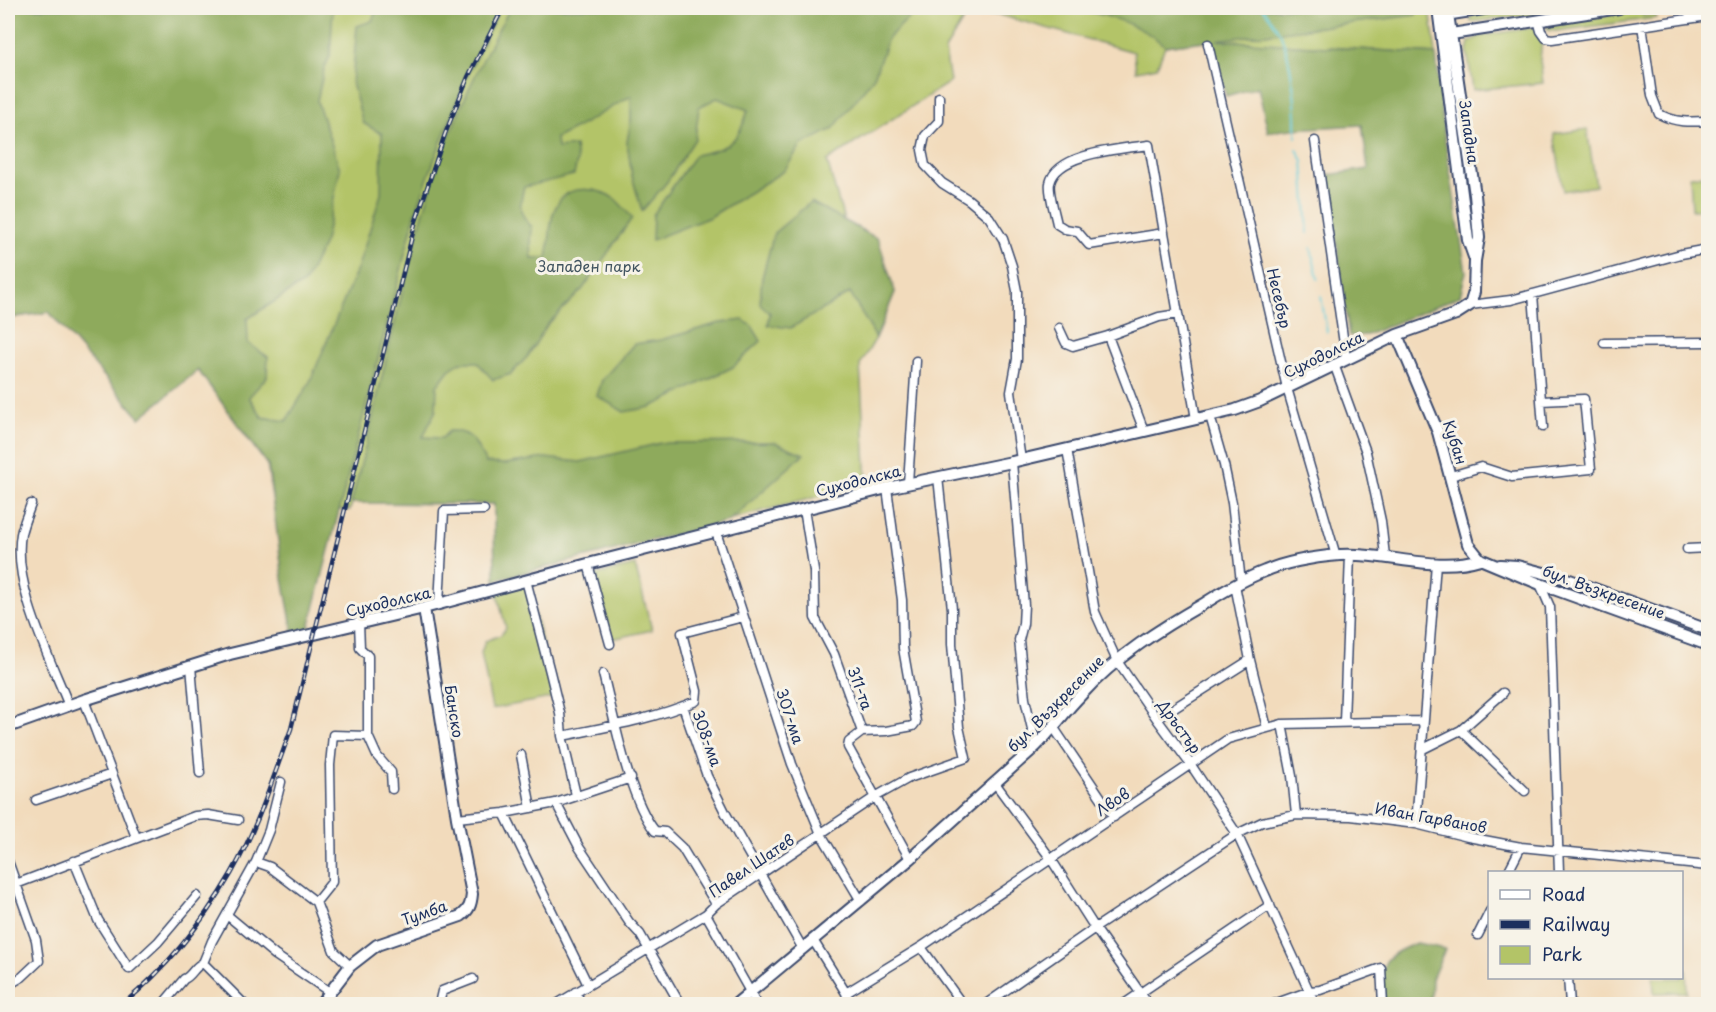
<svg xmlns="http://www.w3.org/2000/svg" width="1716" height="1012" viewBox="0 0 1716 1012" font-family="'Playpen Sans',sans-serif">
  <rect width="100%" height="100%" fill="#f7f3e8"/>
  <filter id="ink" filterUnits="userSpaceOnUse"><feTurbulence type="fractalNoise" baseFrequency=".0167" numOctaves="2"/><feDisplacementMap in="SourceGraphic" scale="12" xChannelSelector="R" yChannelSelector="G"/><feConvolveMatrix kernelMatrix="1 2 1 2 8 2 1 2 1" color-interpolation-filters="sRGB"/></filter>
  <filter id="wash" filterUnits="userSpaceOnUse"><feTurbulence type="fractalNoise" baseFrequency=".008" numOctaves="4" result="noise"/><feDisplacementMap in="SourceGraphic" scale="24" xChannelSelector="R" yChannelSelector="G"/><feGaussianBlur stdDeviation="1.35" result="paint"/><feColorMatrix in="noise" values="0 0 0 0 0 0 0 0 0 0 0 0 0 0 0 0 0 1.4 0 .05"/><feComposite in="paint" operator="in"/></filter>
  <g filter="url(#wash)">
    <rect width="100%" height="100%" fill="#f2dbbc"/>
    <!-- green -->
    <path fill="#b3c467" stroke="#677a62" stroke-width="1.5" d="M8 8H1430L1436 54 1212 40 1165 46 1157 67 1136 71 1134 52 999 15H966L945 50 950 82 827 161 844 220 878 239 895 292 876 338 860 365 867 484 495 580 494 504 352 503 350 510H274L267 465 198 370 140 418 49 312 16 317 8 321Z
      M1522 8H1593L1471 22V17L1475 15Z
      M1641 9 1643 16 1656 14V18L1556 31 1547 30 1546 26Z
      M1536 27 1542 40 1540 60 1543 83 1473 90 1467 51 1469 42 1480 36Z
      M1587 129 1596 186 1563 191 1554 134Z
      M1708 175V209L1692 210 1690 176Z
      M635 565 652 630 612 639 595 575Z
      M526 580 556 697 492 709 481 653 485 641 501 635 506 628 496 589Z
      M1682 969H1686L1687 992 1654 993 1653 978H1682Z"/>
    <!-- forest -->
    <path fill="#8eaa5c" stroke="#546c5d" stroke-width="1.5" d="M8 8H333L330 56 324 69 317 101 340 169 325 241 305 282 247 319 248 343 268 357 267 377 249 397 262 417 286 421 309 384 358 267 381 194 382 134 363 123 352 83 357 26 372 21 377 8H500C466 75 439 143 415 215L309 628 293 632 283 579 268 465 198 370 140 418 49 312 16 317 8 321Z
      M510 8H919L888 38 874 77 833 129 801 145 784 171 710 217 652 240 653 215 695 155C728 148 738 144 748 110L717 98 699 107 695 139 667 182 642 211 632 176 627 142 631 120V96L576 128 556 138 557 148 575 146 577 161 574 175 524 187C519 206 518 213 532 227L531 244 532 259 547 258C551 240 548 219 558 203 569 183 601 188 616 200 622 205 627 212 632 218L582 290 547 325 528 356 511 374 493 380 477 362H461L449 370 437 386 436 410 423 437 442 438 449 431C475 431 475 444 486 463L505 464 545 458 580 462 661 443 774 442 804 454 729 521 495 580 494 504 351 503C377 407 395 309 423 214 443 143 474 72 510 8Z
      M1075 8H1417L1416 15 1217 40 1436 54 1443 127 1466 272 1460 296 1367 335 1349 336 1328 175 1368 169 1362 125 1292 129 1268 132 1258 87 1226 96 1212 40 1165 46C1139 23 1108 16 1075 8Z
      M811 202 878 239 895 292 876 338 850 293 791 328 768 325 770 313 760 304 762 278 774 233Z
      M743 320 752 326 761 341 733 367 651 407 624 412 597 396 602 380 634 344 660 340 720 323Z
      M1417 943 1445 949 1432 979 1431 1004H1383C1381 966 1377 958 1417 943Z"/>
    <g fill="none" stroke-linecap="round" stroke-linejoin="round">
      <!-- stream -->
      <path stroke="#5ecad7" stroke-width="2" d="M1263 8C1269 16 1276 25 1281 35 1292 61 1297 109 1296 137
        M1297 149 1303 161 1308 233
        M1311 248 1318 279
        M1321 296 1327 332"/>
    </g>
  </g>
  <g filter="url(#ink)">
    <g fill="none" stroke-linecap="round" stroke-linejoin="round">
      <!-- street casing -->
      <g stroke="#3b496c" stroke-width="11">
        <path id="street" d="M1538 20 1541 31 1546 38 1552 39 1708 16
          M1642 25 1652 96 1659 114C1676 123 1690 122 1708 121
          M1208 44 1287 388 1336 556
          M939 97V121L925 136 922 150 925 165 942 183 969 200 989 217 1003 239 1012 266 1017 291V359L1011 392 1021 460
          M1315 141 1346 358
          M1164 233 1089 245 1077 231 1065 229 1057 224C1055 214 1048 191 1050 183 1057 152 1124 149 1149 145L1196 419
          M1533 294 1543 427
          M1470 305 1511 300 1681 254 1708 249
          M1059 328 1066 343 1073 346 1108 336 1159 317 1178 314
          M1108 336 1144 431
          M1604 343 1708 342
          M1334 364 1366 452 1381 521 1385 556
          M1210 416 1224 465 1232 503 1241 582
          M1067 449 1095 612 1117 661 1157 719 1191 765 1237 834 1315 1004
          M1012 462 1024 605 1023 624 1019 640 1025 699 1036 746
          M1451 476 1481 467 1512 477 1591 469 1584 399 1541 401
          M908 483 916 361
          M31 504C28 513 23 524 21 534 12 585 50 658 69 706
          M804 509 814 571 815 618 834 654 862 732
          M716 532 792 764 821 834 861 901
          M1687 549 1708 548
          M588 564 610 644
          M526 580 550 672 560 713 562 736 576 795
          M1540 584 1550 607 1559 872
          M1235 585 1250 660 1267 728
          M439 604 444 511 484 510
          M359 623 360 648 368 656V736L377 756 391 772 392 789
          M191 666 200 773
          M603 674C614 716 628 798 655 831L665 832 682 848 716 904
          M84 700 136 837
          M683 706 707 776 726 814 803 949
          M1157 719 1250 660
          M1344 722 1350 555
          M1282 724 1292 776 1296 815
          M1054 728 1114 817
          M1461 730 1503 693
          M862 732 886 731 913 726 916 722 903 648 902 600 887 488
          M862 732 849 742 848 747 910 859
          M562 736C606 727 654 719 696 701L697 691 682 633 743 617
          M1423 749 1461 730 1525 791
          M521 755 531 808
          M995 783 1051 859 1095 928 1148 1004
          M36 800 112 774
          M556 803 579 847 629 922 640 934 680 1004
          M504 813 588 985
          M457 818 504 813 556 803 631 778
          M1416 824 1436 563
          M8 861 36 940 39 961 22 977 8 985
          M74 861 98 920 129 969 158 942 197 896
          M256 862 270 867 316 902 334 951 350 966
          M1508 872 1521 847
          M16 884 195 816 208 815 238 820
          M316 902 332 882 330 765 333 735 368 736
          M706 914 757 1004
          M227 915 275 955 331 993
          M1478 935 1490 911
          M813 940 846 993 849 1004
          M921 947 962 1004
          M203 963 244 1004
          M1568 978 1570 1004
          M575 992 582 1004
          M846 993 921 947 1228 739 1282 724 1423 721
          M163 1004 184 979C192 976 194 966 203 963L212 941 256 862 269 830 281 782
          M439 1004 442 991 473 979
          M557 1004 706 914 716 904 875 797 909 778 966 758 959 727 952 644V609L938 477
          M986 1004 1095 928 1237 834 1262 822 1296 815 1351 816 1416 824 1468 837 1521 847 1708 866
          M1124 1004 1270 905
          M1274 1004 1310 991 1320 990 1381 968 1383 1004"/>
      </g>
      <!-- secondary casing -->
      <g stroke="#3b496c" stroke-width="14">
        <path id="secondary" d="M1445 35 1619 8
          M1474 257 1468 240 1439 16 1490 8
          M1397 335 1438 432 1468 544 1480 559 1540 584 1708 645
          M1500 565 1517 566 1567 579 1708 630
          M8 727 84 700 230 654 424 608 588 564 887 488 1012 462 1235 410 1260 401 1397 335 1456 314 1470 305 1474 292 1475 261 1479 238 1475 195 1448 14
          M321 1004 350 966 377 945 461 916C469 910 471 905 472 894L457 818 424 608
          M736 1004 910 859 1036 746C1052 730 1065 711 1081 695 1115 657 1161 628 1205 603 1224 591 1244 579 1265 571 1288 561 1315 557 1340 555 1387 552 1435 573 1480 559"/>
      </g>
      <!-- street -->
      <use href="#street" stroke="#fff" stroke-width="8"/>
      <!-- secondary -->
      <use href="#secondary" stroke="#fff" stroke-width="10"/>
      <!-- rail casing -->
      <g stroke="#1b2f5e" stroke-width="4.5">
        <path id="rail" d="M123 1004C166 969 203 922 231 874 257 829 273 778 291 729L415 224 445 134 468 77 503 8"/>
      </g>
      <!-- rail -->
      <use href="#rail" stroke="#f7f3e8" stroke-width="2" stroke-dasharray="7" stroke-linecap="butt"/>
    </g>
  </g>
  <g text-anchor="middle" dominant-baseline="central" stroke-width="6" stroke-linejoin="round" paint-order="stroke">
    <!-- street labels -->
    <g font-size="15" fill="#1b2f5e" stroke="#f7f3e8">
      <text transform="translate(1470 132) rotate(82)">Западна</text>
      <text transform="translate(1280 298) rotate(77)">Несебър</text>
      <text transform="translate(1323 354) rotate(-26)">Суходолска</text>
      <text transform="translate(1456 442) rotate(72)">Кубан</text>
      <text transform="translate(858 480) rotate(-14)">Суходолска</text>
      <text transform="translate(1604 591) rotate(20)">бул. Възкресение</text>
      <text transform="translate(388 601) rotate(-13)">Суходолска</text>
      <text transform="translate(861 688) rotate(70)">311-та</text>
      <text transform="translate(1055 703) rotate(-45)">бул. Възкресение</text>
      <text transform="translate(455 711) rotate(81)">Банско</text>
      <text transform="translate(791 716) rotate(72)">307-ма</text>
      <text transform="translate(1180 726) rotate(54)">Дръстър</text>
      <text transform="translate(708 738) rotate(71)">308-ма</text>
      <text transform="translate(1112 801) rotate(-34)">Лвов</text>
      <text transform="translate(1431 817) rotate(10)">Иван Гарванов</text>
      <text transform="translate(751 865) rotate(-34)">Павел Шатев</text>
      <text transform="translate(424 912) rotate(-19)">Тумба</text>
    </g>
    <!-- park labels -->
    <g font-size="15" fill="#415460" stroke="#f7f3e8">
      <text x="589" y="265">Западен парк</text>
    </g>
  </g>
  <!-- margin -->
  <rect width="1716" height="1012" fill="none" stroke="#f7f3e8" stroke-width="30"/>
  <!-- legend -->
  <rect x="1488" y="871" width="195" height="108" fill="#f7f3e8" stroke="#9fa5b1" stroke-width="1.5"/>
  <rect x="1500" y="890" width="30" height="9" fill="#ffffff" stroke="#9fa5b1" stroke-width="1.5"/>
  <text x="1542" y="901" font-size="18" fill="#1b2f5e">Road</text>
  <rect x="1500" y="920" width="30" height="9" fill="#1b2f5e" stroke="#9fa5b1" stroke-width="1.5"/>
  <text x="1542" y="931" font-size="18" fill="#1b2f5e">Railway</text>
  <rect x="1500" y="946" width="30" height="18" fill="#b3c467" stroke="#9fa5b1" stroke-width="1.5"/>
  <text x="1542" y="961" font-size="18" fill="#1b2f5e">Park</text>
</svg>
